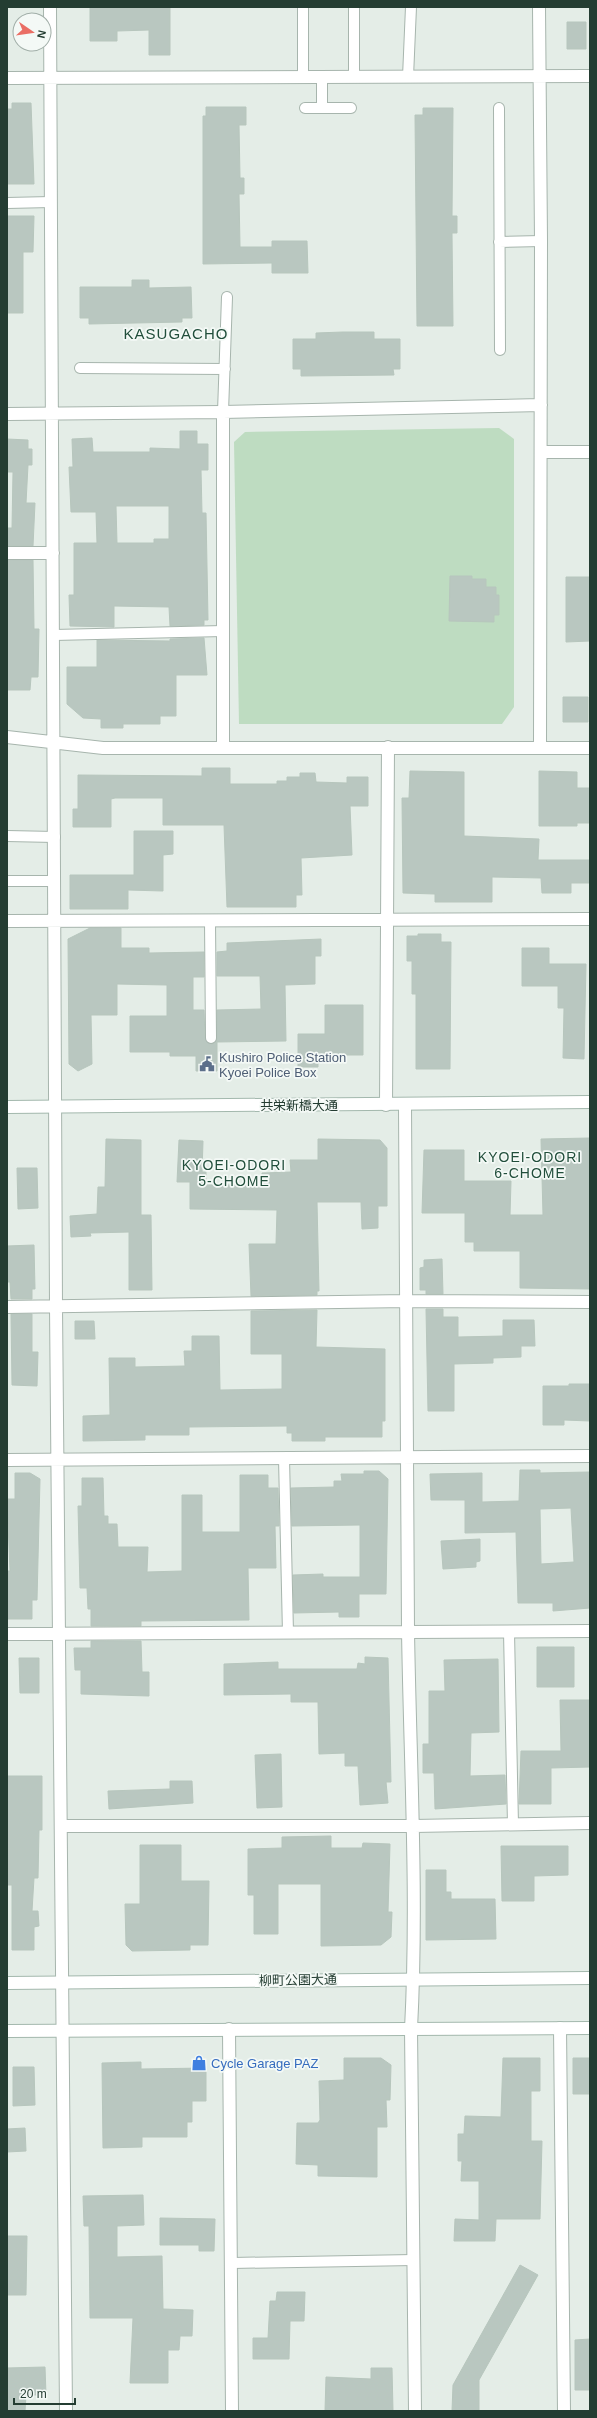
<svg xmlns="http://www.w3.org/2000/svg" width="597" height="2418" viewBox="0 0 597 2418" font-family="Arial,'Noto Sans JP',sans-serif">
  <rect width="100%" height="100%" fill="#e4ede7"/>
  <!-- green -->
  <path fill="#bedcc1" d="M499 428 514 439V707L502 724H239L234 442 245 432Z"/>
  <!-- building -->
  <path fill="#b9c7c0" stroke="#b7c6bd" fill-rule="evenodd" d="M90 7H170V55H149V30L117 31V41H90Z
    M567 22H586V49H567Z
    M12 103H31L34 184H7V109H12Z
    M206 107H246V125H239L240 178H244V194H239L240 247H272V241H307L308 273H272V263L203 264V116H206Z
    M423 108H453L452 216H457V233H452L453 326H417L415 115H423Z
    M7 216H34L33 252H23V313H7Z
    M132 280H149V288L191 287 192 318H182V322L89 324V318H80V287H132Z
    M343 332H374V339H400V369H393L394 375 301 376V369H293V339H316V333Z
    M180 431H197V444H208V470H201L202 513H206L208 620H204V625L170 626 169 607 114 606V627L70 626 69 595H74V543H97L96 512H71L69 467H73L72 439 92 438 93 452H150V448L180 449ZM116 506H169V539H154V543H117Z
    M7 439 28 440V449H32V465H28L26 503H35L33 546H7V528H12L13 472H8Z
    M7 560H33L34 629H39L38 677H31L30 690H7Z
    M450 576H472V579H486V587H496V595H499V615H494V622L449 621Z
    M566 577H590V641L566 642Z
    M204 638 207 675H176V716H160V724H123V728H101V719L83 718 67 704V667H97V640L170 641V639Z
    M563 697H588V722H563Z
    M202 768H230V784H277V781H287V777H300V773H315L316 782 347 783V777H368V806H350L352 855 301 858 302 895H296V907H227L224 825H163V798H115L111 799V827H73V809H78V775L202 776Z
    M410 771 464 772V836L539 839 538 860H590V883H571V893H542L541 878 492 877V902H435V894L403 893 402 798H409Z
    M539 771 577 772V788H590V823H577V826H539Z
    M134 831H173V854L163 855V891L128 890V909H70V875H134Z
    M90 928H121V948H149V953L204 952V977H193V1010H204L205 1038 211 1044 215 1043 217 1038V1010L261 1009 260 976H217V952L227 951V943L321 939V956H315V984L285 985 286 1041 217 1042V1071H196V1056H170V1052H130V1016H167V985L117 984V1015H91L92 1064 78 1071 69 1064 68 939Z
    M418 934H441V942H451L450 1069H416V994H412V961H407V936H418Z
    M522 948H549V964H586L584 1059 563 1058 564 1008H558V986H522Z
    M325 1005H363V1055H318V1067H298V1034H325Z
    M590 1138V1289L520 1288V1251H474V1242H465V1213H422L424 1150H464V1181H511L510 1215H543L541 1139Z
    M106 1139 141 1140V1215H151L152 1290H129V1232L90 1233 91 1236 71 1237 70 1216 97 1214 98 1187H105Z
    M318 1139 380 1140 387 1148V1206H378V1228L362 1229 361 1202H317L319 1291H317V1295L251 1296 249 1244H276L277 1210 190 1209V1182H177L179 1140 203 1141 202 1172H206V1185H250L256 1183V1178H262V1173L291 1172 290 1160H318Z
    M17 1168H37L38 1208 18 1209Z
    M34 1245 35 1289H32V1299H11L10 1282H7V1246Z
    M442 1259 443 1294H426V1290H420V1268L424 1267V1260Z
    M426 1309H443V1317H458V1337L503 1336V1320H534L535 1346H521V1357L493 1358V1363L454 1364V1411H428Z
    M317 1310 316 1347 385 1349V1421H382V1437H325V1441H292V1433H287V1426L189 1427V1435H145V1440L83 1441V1416L110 1415 109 1358H135V1367L185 1366 184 1351H192V1336H219L220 1390 282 1389V1354H251V1311Z
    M11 1314H32V1352H38L37 1386 12 1385Z
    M75 1321H94L95 1339H75Z
    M569 1384H590V1421L564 1420V1425H543V1386H569Z
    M520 1470H540V1473L590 1472V1608L553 1611V1603H518L516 1532 465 1533V1500H431L430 1474 482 1473V1502L519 1501ZM571 1508 574 1562 541 1564 540 1509Z
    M364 1471H379L388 1479 386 1594H359V1617H339V1612L294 1613 293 1575 323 1574V1577H360V1525L292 1526 291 1488 334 1487V1481H342L341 1474H364Z
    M15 1473H30L40 1479 37 1600H32V1619H7V1571H10L7 1499H15Z
    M240 1475H268V1488H278L279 1526H275L276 1568H248L249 1620 141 1621V1626H91V1609H88L87 1588H80L78 1506H82V1478H103L104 1516H108V1524H117L118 1547H148L147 1572 182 1571V1495H202V1532H240Z
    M480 1539V1561L476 1562V1567L443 1569 441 1541Z
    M91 1641H141L142 1672H149V1696L81 1694V1670H75L74 1648H91Z
    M537 1647H574V1687H537Z
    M365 1657 388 1658 391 1782H386L388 1803 360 1805 358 1766H345V1753L319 1754 318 1702H291V1694L224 1695V1664L278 1662V1669H357L358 1663 365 1664Z
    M19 1658H39V1693H20Z
    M498 1659 499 1732 471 1733 470 1776 505 1775 506 1804 435 1809 434 1773H423V1744H429V1691H445L444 1660Z
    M560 1700H590V1767L551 1768V1804H519L521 1751H561Z
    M281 1754 282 1807 257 1808 255 1755Z
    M7 1776H42V1830H39L38 1878H34L32 1911H38L39 1926 34 1927V1950H12V1885H8Z
    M170 1781H192L193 1803 109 1809 108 1791 170 1789Z
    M331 1836V1848H362L363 1843 390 1844 388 1912H392L391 1937 381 1945 321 1946V1884H278V1934H254V1895H248V1849L282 1848V1837Z
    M140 1845H181V1881H209L208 1945H190V1950L132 1951 126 1945 125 1904H140Z
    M501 1846H568V1875L534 1876V1901H502Z
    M426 1870H446V1892H451V1899H495L496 1939 426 1940Z
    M344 2058H381L391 2065 390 2100H386L387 2127H377V2177L318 2176V2165L296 2164 297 2123H318L320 2120 319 2081 344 2080Z
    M503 2058H540V2091H531V2141H542L540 2219H496L495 2241H454L455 2219 479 2220V2181H461L462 2161H458V2134H464L465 2116 501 2117Z
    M573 2058H590V2094H573Z
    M141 2062V2069L206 2068V2101H192V2122H187V2137H142V2147L103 2148 102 2063Z
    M13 2067H34L35 2105 13 2106Z
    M25 2128 26 2151 7 2152V2129Z
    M143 2195 144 2225 117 2226V2257L162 2256 163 2309 193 2310 192 2336H180L179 2350H168V2383H130L133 2318H90L89 2226H84L83 2196Z
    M160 2218 215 2219 214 2251H199V2245H160Z
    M7 2236H27L26 2295H7Z
    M520 2265 538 2275 479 2380V2411H452L453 2385Z
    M277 2292H305L304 2321H290L289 2359H253V2338H268L270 2301H276Z
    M590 2339V2390H575V2340Z
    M45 2367 46 2395H26L25 2411H7V2368Z
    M371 2368H392L393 2411H325L326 2377 371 2379Z"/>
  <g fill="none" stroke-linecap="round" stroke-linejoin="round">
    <!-- lane casing -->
    <g stroke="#a7b5ad" stroke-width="12">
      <path id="lane" d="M354 7V77
        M303 77V7
        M322 77V108
        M408 77 411 7
        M305 108H351
        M499 108 500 350
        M7 203 51 202
        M499 242 541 241
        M80 368 225 369
        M223 412 227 297
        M54 635 223 631
        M7 836 55 837
        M7 881H54
        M210 921 211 1038
        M284 1458 288 1633
        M509 1632 513 1825
        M232 2263 414 2260"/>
    </g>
    <!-- street casing -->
    <g stroke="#a7b5ad" stroke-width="14">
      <path id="street" d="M50 7 56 1307 66 2411
        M539 7 541 241 540 748
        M7 78 590 76
        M7 414 223 412 541 405
        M541 452H590
        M7 553H53
        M7 737 103 748H590
        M223 748V412
        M7 921 590 919
        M386 1105 388 747
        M405 1105C407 1280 406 1455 408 1630 410 1763 418 1896 411 2029L415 2411
        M7 1307 407 1301 590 1302
        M7 1460 590 1456
        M7 1634 590 1631
        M61 1826H414L590 1823
        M560 2028 564 2411
        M229 2029 232 2411"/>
    </g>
    <!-- secondary casing -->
    <g stroke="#a3b8ad" stroke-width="14">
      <path id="secondary" d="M7 1107 590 1102
        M7 1983 590 1978
        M7 2031 590 2028"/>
    </g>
    <!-- lane -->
    <use href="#lane" stroke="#fff" stroke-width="10"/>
    <!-- street -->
    <use href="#street" stroke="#fff" stroke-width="12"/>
    <!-- secondary -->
    <use href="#secondary" stroke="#fff" stroke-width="12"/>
  </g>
  <!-- icons -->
  <defs>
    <g id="civic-bare" transform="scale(1.2)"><path d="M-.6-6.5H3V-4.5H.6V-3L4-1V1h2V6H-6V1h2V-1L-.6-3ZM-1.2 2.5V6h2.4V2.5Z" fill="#5c6f8a" stroke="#f4f9f6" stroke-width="2.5" paint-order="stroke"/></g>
    <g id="shop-bare" transform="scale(1.2)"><path d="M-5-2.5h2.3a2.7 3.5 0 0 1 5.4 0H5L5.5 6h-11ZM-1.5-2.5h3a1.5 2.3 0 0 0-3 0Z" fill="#3f7fe0" stroke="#f4f9f6" stroke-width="2.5" paint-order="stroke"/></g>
  </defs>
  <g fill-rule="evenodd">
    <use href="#civic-bare" x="207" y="1064"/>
    <use href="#shop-bare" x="199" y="2063"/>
  </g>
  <g text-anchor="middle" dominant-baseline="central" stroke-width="3.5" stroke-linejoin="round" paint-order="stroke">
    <!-- service labels -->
    <g font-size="13" fill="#4e5e75" stroke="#f4f9f6" text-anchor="start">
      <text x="219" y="1057">Kushiro Police Station<tspan x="219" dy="15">Kyoei Police Box</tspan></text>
    </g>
    <!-- street labels -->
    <g font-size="13" fill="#243d32" stroke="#f4f9f6">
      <text x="299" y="1105">共栄新橋大通</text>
      <text transform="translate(298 1980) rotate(-1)">柳町公園大通</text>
    </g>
    <!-- shop labels -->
    <g font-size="13" fill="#366cbe" stroke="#f4f9f6" text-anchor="start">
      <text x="211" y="2063">Cycle Garage PAZ</text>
    </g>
    <!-- neighbourhood labels -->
    <g font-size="14" letter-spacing="1" fill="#214e3b" stroke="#f4f9f6">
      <text x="530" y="1157">KYOEI-ODORI<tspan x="530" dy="16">6-CHOME</tspan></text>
      <text x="234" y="1165">KYOEI-ODORI<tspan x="234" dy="16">5-CHOME</tspan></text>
    </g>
    <!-- quarter labels -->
    <g font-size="15" letter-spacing="1" fill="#214e3b" stroke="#f4f9f6">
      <text x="176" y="333">KASUGACHO</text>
    </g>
  </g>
  <!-- border -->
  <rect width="597" height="2418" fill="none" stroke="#243d32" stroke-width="16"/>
  <!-- north arrow -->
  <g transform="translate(32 32) rotate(103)"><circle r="19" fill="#f4f9f6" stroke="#a1aea8"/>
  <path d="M0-3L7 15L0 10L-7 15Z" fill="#ea6e65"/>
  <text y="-6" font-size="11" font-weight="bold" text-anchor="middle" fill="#243d32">N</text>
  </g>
  <!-- scale -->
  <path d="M14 2398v6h61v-6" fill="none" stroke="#243d32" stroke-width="2"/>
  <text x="20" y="2398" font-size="12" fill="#243d32" stroke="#f4f9f6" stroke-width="3" paint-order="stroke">20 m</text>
</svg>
